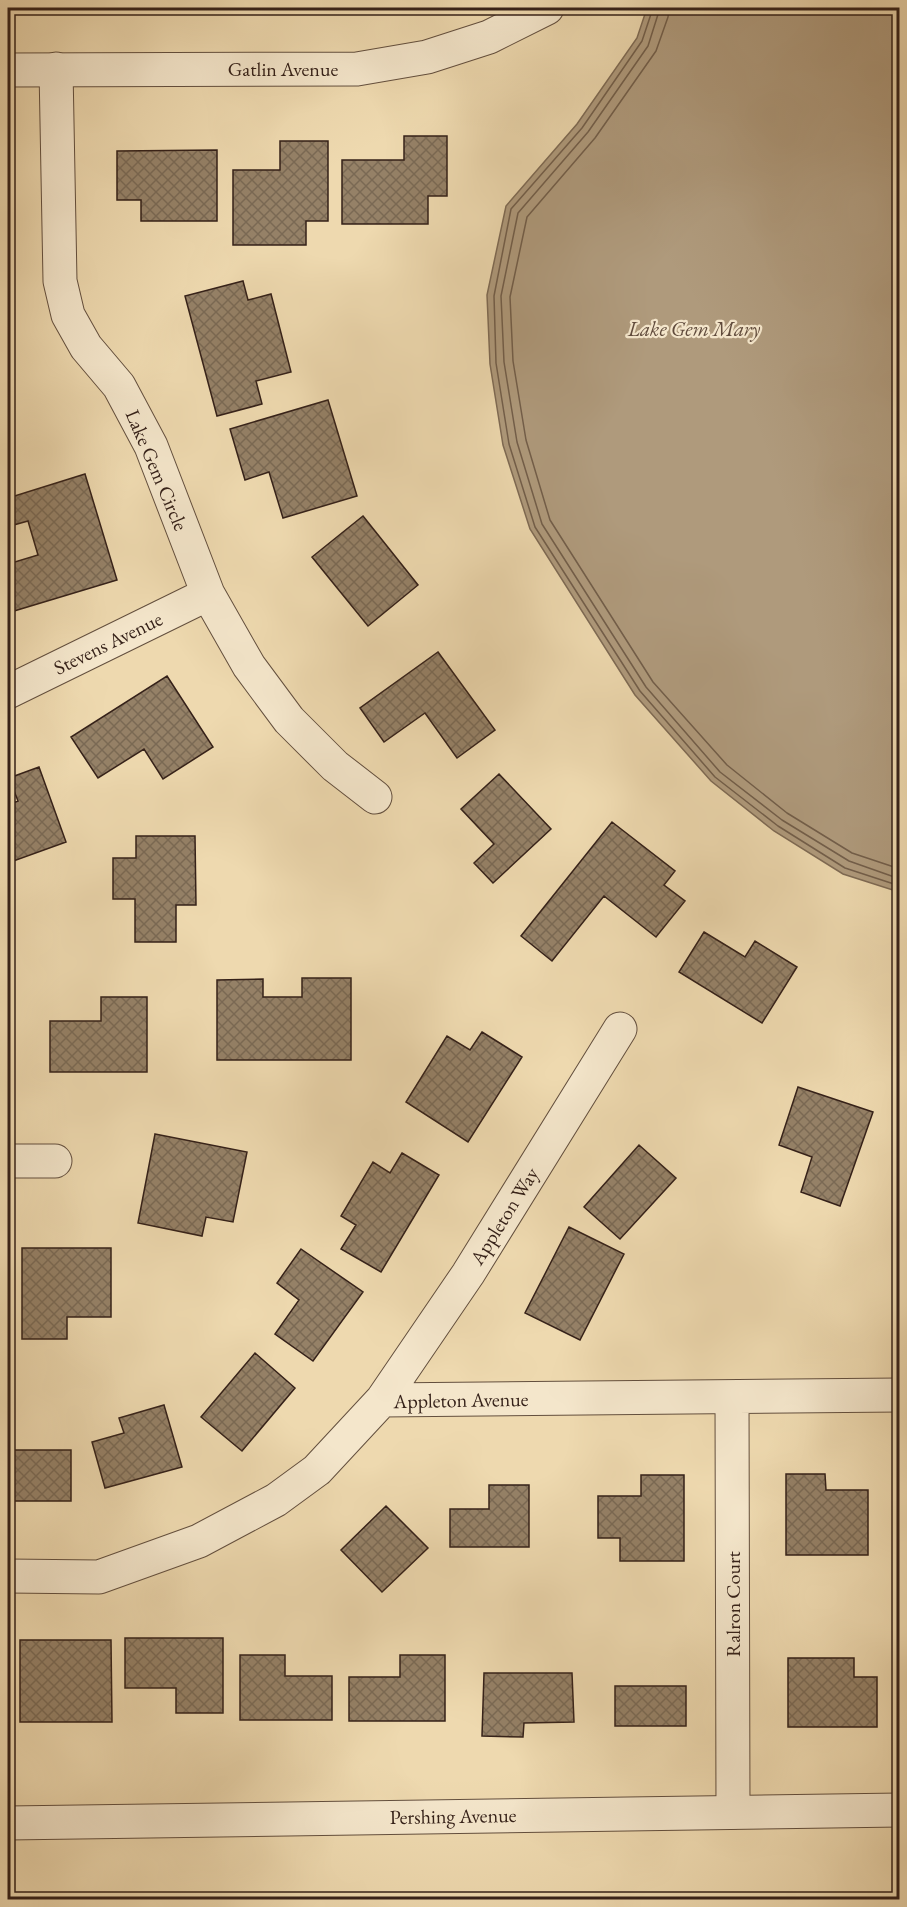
<svg xmlns="http://www.w3.org/2000/svg" width="907" height="1907" viewBox="0 0 907 1907" font-family="'EB Garamond',serif">
  <defs>
    <pattern id="building-cross-hatch" width="8" height="8" patternUnits="userSpaceOnUse" patternTransform="scale(1.5)"><rect width="8" height="8" fill="#958167"/><path d="M0 0l8 8M0 8l8-8" fill="none" stroke="#7a6954"/></pattern>
  </defs>
  <rect width="100%" height="100%" fill="#eed9af"/>
  <filter id="stains"><feTurbulence type="fractalNoise" baseFrequency=".00333" numOctaves="4"/><feColorMatrix values="0 0 0 0 .2 0 0 0 0 .09 0 0 0 0 .02 0 0 0 .5 -.17"/></filter>
  <radialGradient id="worn" r=".72"><stop offset=".6" stop-color="#630" stop-opacity="0"/><stop offset="1" stop-color="#630" stop-opacity=".3"/></radialGradient>
  <!-- water -->
  <path fill="#af9a7c" stroke="#7e6a54" stroke-width="1.5" d="M647 8H899V892L843 874 774 831 711 781 635 695 530 529 503 445 490 364 487 295 506 206 577 124 637 38Z"/>
  <g fill="none" stroke-linecap="round" stroke-linejoin="round">
    <!-- shore -->
    <path stroke="#725e4a" stroke-width="1.5" d="M653 8 642 41 582 128 511 209 494 296 496 363 509 444 535 527 640 691 715 777 778 826 845 868 900 886
      M660 8 648 46 588 132 518 213 501 296 504 362 517 442 542 524 646 687 720 772 782 820 849 861 900 879
      M669 8 668 17 656 51 595 138 527 217 510 297 513 361 526 440 550 520 653 682 727 765 787 813 852 853 900 869"/>
  </g>
  <!-- building -->
  <path fill="url(#building-cross-hatch)" stroke="#352119" stroke-width="1.5" d="M404 136H447V196H428V224H342V160H404Z
    M280 141H328V221H306V245H233V170H280Z
    M217 150V221H141V200H117V151Z
    M243 281 248 300 271 294 291 372 256 381 262 404 217 416 185 296Z
    M328 400 357 496 283 518 269 472 245 480 230 429Z
    M85 474 117 580 14 611 8 591V564L38 555 28 521 10 526 8 517V498Z
    M363 516 418 585 368 626 312 557Z
    M438 652 495 730 457 758 425 713 384 742 360 708Z
    M167 676 213 747 163 779 144 749 98 778 71 737Z
    M39 767 66 842 8 863V805L18 801 9 778Z
    M499 774 551 829 493 883 474 863 494 844 461 809Z
    M612 822 675 871 664 885 685 901 656 937 604 896 552 961 521 936Z
    M136 836H195L196 905H176V942H135V899H113V858H136Z
    M704 932 745 957 755 941 797 967 762 1023 679 972Z
    M302 978H351V1060H217V980L263 979V997H302Z
    M101 997H147V1072H50V1021H101Z
    M482 1032 522 1057 468 1142 406 1102 447 1036 470 1050Z
    M798 1087 873 1112 840 1206 801 1192 812 1157 779 1145Z
    M155 1134 247 1152 233 1222 206 1217 202 1236 138 1223Z
    M639 1145 676 1178 620 1239 584 1207Z
    M402 1153 439 1175 381 1272 341 1249 356 1225 341 1216 373 1162 390 1173Z
    M569 1227 624 1254 580 1340 525 1313Z
    M22 1248H111V1317H67V1339H22Z
    M301 1249 363 1292 313 1361 275 1334 299 1300 277 1283Z
    M8 1260H9V1317H8Z
    M255 1353 295 1388 242 1451 201 1417Z
    M164 1405 182 1467 105 1488 92 1442 124 1433 119 1418Z
    M8 1450H71V1501H8Z
    M900 1472V1570H894L893 1473Z
    M786 1474H825L826 1490H868V1555H786Z
    M641 1475H684V1561H620V1538H598V1496H641Z
    M489 1485H529V1547H450V1509H489Z
    M386 1506 428 1548 382 1592 341 1550Z
    M125 1638H223V1713H176V1688H125Z
    M20 1640H111L112 1722H20Z
    M240 1655H285V1676H332V1720H240Z
    M400 1655H445V1721H349V1677H400Z
    M788 1658H854V1677H877V1727H788Z
    M484 1673H572L574 1722 524 1723 523 1737 482 1736Z
    M615 1686H686V1726H615Z
    M801 1897V1900H758L757 1898Z"/>
  <g fill="none" stroke-linecap="round" stroke-linejoin="round">
    <!-- minor casing -->
    <g stroke="#634f3e" stroke-width="35">
      <path id="minor" d="M56 69 60 281 68 315 86 347 119 386 151 446 208 594 249 666 289 720 335 766 375 797
        M8 692 208 594
        M8 1161H55
        M732 1397 733 1812
        M382 1400 900 1395
        M8 1576 99 1577 199 1541 276 1500 317 1470 382 1400 468 1274 620 1029"/>
    </g>
    <!-- tertiary casing -->
    <g stroke="#634f3e" stroke-width="35">
      <path id="tertiary" d="M8 70 357 69 427 57 489 37 547 8
        M8 1823 900 1810"/>
    </g>
    <!-- minor -->
    <use href="#minor" stroke="#f4e6cb" stroke-width="33"/>
    <!-- tertiary -->
    <use href="#tertiary" stroke="#f4e6cb" stroke-width="33"/>
  </g>
  <g text-anchor="middle" dominant-baseline="central" stroke-width="4.5" stroke-linejoin="round" paint-order="stroke">
    <!-- street labels -->
    <g font-size="20" fill="#352119" stroke="#f4e6cb">
      <text x="283" y="69">Gatlin Avenue</text>
      <text transform="translate(157 470) rotate(67)">Lake Gem Circle</text>
      <text transform="translate(108 643) rotate(-26)">Stevens Avenue</text>
      <text transform="translate(504 1216) rotate(-58)">Appleton Way</text>
      <text transform="translate(461 1400) rotate(-1)">Appleton Avenue</text>
      <text transform="translate(733 1604) rotate(-90)">Ralron Court</text>
      <text transform="translate(453 1816) rotate(-1)">Pershing Avenue</text>
    </g>
    <!-- water labels -->
    <g font-size="21" font-style="italic" fill="#604b3c" stroke="#f4e6cb">
      <text x="694" y="328">Lake Gem Mary</text>
    </g>
  </g>
  <!-- margin -->
  <rect width="907" height="1907" fill="none" stroke="#eed9af" stroke-width="30"/>
  <rect x="9" y="9" width="889" height="1889" fill="none" stroke="#352119" stroke-width="3"/>
  <rect x="15" y="15" width="877" height="1877" fill="none" stroke="#352119" stroke-width="1.5"/>
  <rect width="100%" height="100%" filter="url(#stains)"/>
  <rect width="100%" height="100%" fill="url(#worn)"/>
</svg>
